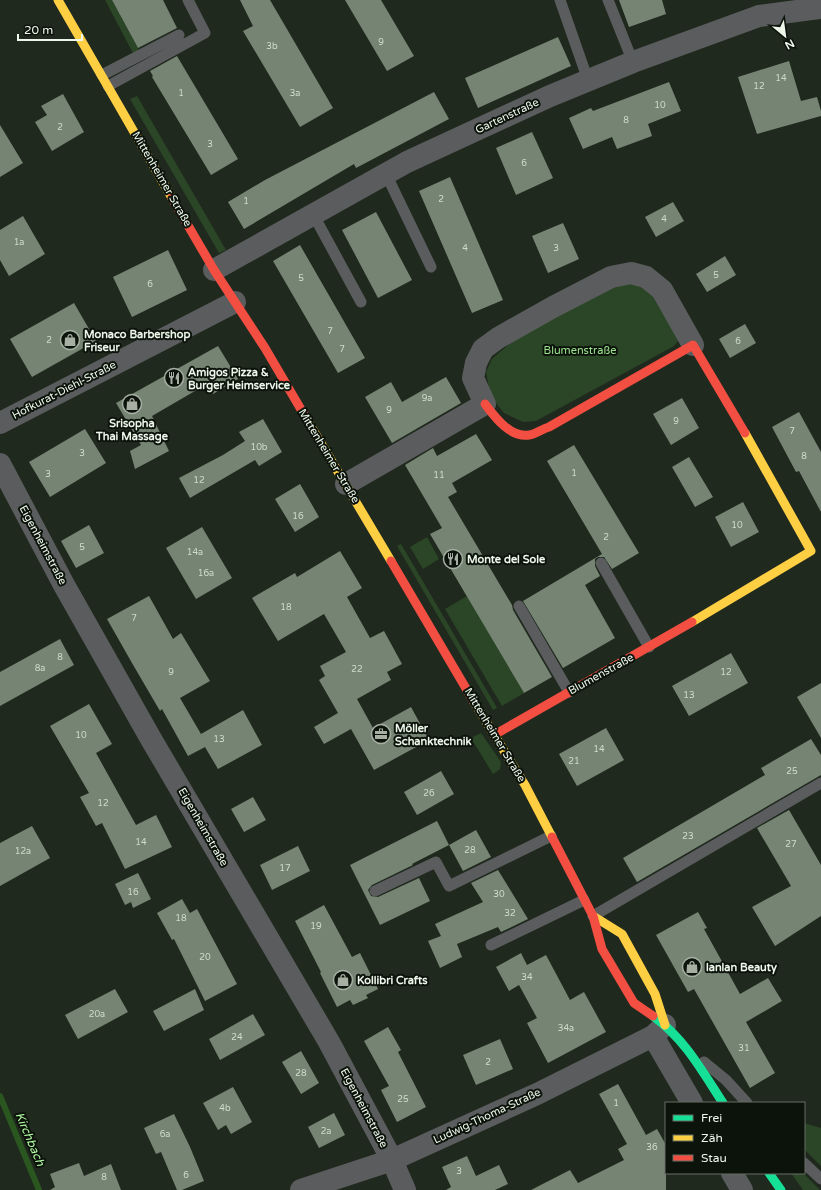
<svg xmlns="http://www.w3.org/2000/svg" width="821" height="1190" viewBox="0 0 821 1190" font-family="'Varela Round',sans-serif">
  <rect width="100%" height="100%" fill="#20291e"/>
  <!-- green -->
  <path fill="#2b4626" d="M105 0H112L139 50 133 53Z
    M137 96 226 250 219 253 130 99Z
    M623 281H633L658 298 678 341 674 346 536 421 523 422 504 413 495 402 489 388 486 372 492 359 508 345 559 313Z
    M427 537 439 559 423 569 410 547Z
    M401 544 497 708 493 710 397 546Z
    M467 596 524 693 502 706 445 609Z
    M481 733 501 762 500 769 493 774 471 738Z
    M804 1123 821 1128V1166L804 1149Z
    M791 1173H803L820 1190H803Z"/>
  <g fill="none" stroke-linecap="round" stroke-linejoin="round">
    <!-- stream -->
    <path stroke="#2a5720" stroke-width="6" d="M0 1096 39 1190"/>
  </g>
  <!-- building -->
  <path fill="#768573" d="M112 0H163L177 28 138 48Z
    M240 0H270L333 108 300 127 243 31 253 26Z
    M345 0H381L414 56 387 71Z
    M619 0H662L666 14 629 27Z
    M558 37 571 66 478 108 465 78Z
    M177 56 238 159 211 175 152 77 153 76 150 71Z
    M789 61 801 101 817 97 821 111V116L757 134 738 77Z
    M669 82 681 111 648 124 652 136 617 149 612 137 583 149 569 118 591 108 593 111Z
    M434 92 449 119 356 168 354 164 244 229 228 202 265 180Z
    M63 94 84 132 52 151 35 122 47 115 41 106Z
    M0 125 23 163 0 177Z
    M532 132 553 178 516 195 496 148Z
    M450 177 503 300 472 313 419 191Z
    M673 202 684 221 656 237 645 217Z
    M376 212 412 280 378 298 342 230Z
    M23 216 45 254 9 276 0 260V230Z
    M563 223 579 259 548 273 532 236Z
    M300 245 365 358 338 373 273 261Z
    M168 250 187 290 132 317 113 277Z
    M725 256 736 275 707 292 696 274Z
    M74 303 96 341 32 377 10 339Z
    M745 324 756 343 730 358 719 339Z
    M218 346 238 379 213 394 207 384 152 416 169 451 135 469 130 451 141 445 116 403Z
    M446 377 461 403 392 443 365 397 391 382 402 402Z
    M682 398 699 428 671 445 653 414Z
    M799 412 821 452V512L799 471 796 472 772 427Z
    M263 419 282 452 259 466 255 460 190 498 179 478 223 455 245 441 239 432Z
    M85 429 106 463 50 497 29 462Z
    M476 434 492 460 452 483 457 492 448 497 512 605 513 610 552 677 524 693 430 534 442 528 405 465 433 448 437 456Z
    M574 445 639 553 612 569 604 557H598L595 559V566L600 576 585 585 615 638 563 668 523 601 602 554 547 461Z
    M689 457 713 497 695 507 672 467Z
    M300 484 319 517 295 532 275 499Z
    M743 502 759 532 731 547 715 517Z
    M89 525 104 553 76 568 61 541Z
    M202 527 232 578 196 599 166 548Z
    M340 551 362 588 347 597 370 638 384 631 402 664 387 672 391 680 357 699 373 728 411 707 429 740 374 770 351 729 324 744 314 727 338 713 319 680 325 676 320 666 346 652 324 614 278 641 252 598 295 573 297 577Z
    M149 596 173 639 181 633 210 681 180 698 201 734 243 710 262 745 218 769 205 747 188 756 162 709 160 711 132 663 107 619Z
    M60 639 74 665 0 706V672Z
    M731 653 748 683 689 716 672 686Z
    M821 683V738L797 697Z
    M89 704 112 744 96 753 136 825 156 815 172 847 125 869 102 823 96 826 80 797 89 793 50 726Z
    M606 728 624 760 577 786 559 754Z
    M811 739 821 755V775L637 882 623 858 765 775 761 768Z
    M441 771 454 794 417 815 404 792Z
    M253 797 266 820 244 832 231 809Z
    M789 810 821 865V916L775 946 752 907 791 886 757 828Z
    M437 821 449 845 412 864 413 865 372 885 368 890 371 896 378 897 419 878 430 901 380 925 350 865Z
    M32 826 50 858 0 886V843Z
    M476 830 491 857 463 871 449 845Z
    M298 846 310 871 272 890 260 865Z
    M498 870 528 919 501 932 498 927 457 944 462 957 440 968 428 941 441 936 435 924 483 902 471 883Z
    M138 873 151 899 133 908 131 902 125 905 115 884Z
    M182 899 190 913 197 909 237 984 205 1001 174 939 172 940 157 913Z
    M324 905 352 957 360 953 378 989 366 995 368 998 353 1005 350 1000 337 1007 320 973 321 972 295 921Z
    M698 912 707 928 704 929 740 994 768 978 782 1001 746 1022 775 1073 750 1088 694 989 688 992 656 935Z
    M521 953 527 965 546 955 570 1000 584 992 606 1032 548 1063 527 1023 537 1018 519 985 509 991 496 967Z
    M115 989 128 1012 78 1039 65 1015Z
    M195 989 204 1010 164 1031 153 1011Z
    M253 1014 265 1035 220 1060 209 1039Z
    M388 1027 401 1050 398 1052 426 1107 397 1122 381 1090 389 1086 364 1041Z
    M500 1039 513 1069 476 1085 463 1055Z
    M301 1051 319 1083 301 1094 282 1062Z
    M618 1084 646 1135 657 1129 666 1145V1190H531L570 1170 578 1183 624 1160 618 1149 627 1144 599 1094Z
    M233 1087 252 1122 231 1134 226 1125 218 1130 203 1103Z
    M334 1113 345 1135 319 1148 308 1127Z
    M174 1114 190 1147 204 1181 182 1190H177L161 1152 156 1154 144 1128Z
    M467 1156 476 1176 499 1165 508 1184 495 1190H446L451 1187 442 1167Z
    M79 1163 84 1176 111 1164 121 1190H50L55 1187 50 1174Z"/>
  <g fill="none" stroke-linecap="round" stroke-linejoin="round">
    <!-- lane -->
    <path stroke="#5a5c5e" stroke-width="11" d="M560 0 588 80
      M608 0 633 62
      M102 75 179 35
      M108 86 205 33 188 0
      M386 174 431 267
      M313 214 361 302
      M601 563 649 647
      M519 606 569 692
      M375 891 436 862 449 886 551 836
      M593 916 821 783
      M491 945 584 900
      M704 1062 726 1080 747 1103
      M804 1163 821 1179"/>
    <!-- street -->
    <path stroke="#5a5c5e" stroke-width="22" d="M214 270 407 162 550 96 633 62 759 16 819 8
      M0 423 235 302
      M0 464 64 585 151 739 329 1042 392 1160 405 1190
      M346 484 485 404 473 378 476 363 483 349 498 338 553 307 611 277 631 273 646 277 662 290 693 345
      M653 1036 692 1103
      M732 1173 742 1190
      M301 1190 392 1160 537 1094 653 1036 665 1025"/>
    <!-- fast -->
    <path stroke="#16e098" stroke-width="9" d="M653 1016C685 1039 702 1071 723 1103
      M769 1173 781 1190"/>
    <!-- slow -->
    <path stroke="#ffcf43" stroke-width="9" d="M58 0 172 198
      M306 418 391 561
      M692 622 811 551 745 433
      M474 702 525 785 552 837
      M593 916 622 934 655 994 665 1025"/>
    <!-- jam -->
    <path stroke="#f24e42" stroke-width="9" d="M172 198 214 270 265 348 306 418
      M485 404C495 417 510 438 529 435 536 434 542 429 549 427L693 345 745 433
      M391 561 474 702
      M494 735 692 622
      M552 837 593 916 602 949 634 1003 653 1016"/>
  </g>
  <!-- icons -->
  <defs>
    <g id="shop-ring" transform="scale(1)"><circle r="9.5" fill="#0c130b" stroke="#a5b0a3" stroke-width="1.5"/><path d="M-5-2.5h2.3a2.7 3.5 0 0 1 5.4 0H5L5.5 6h-11ZM-1.5-2.5h3a1.5 2.3 0 0 0-3 0Z" fill="#a5b0a3"/></g>
    <g id="restaurant-ring" transform="scale(1)"><circle r="9.5" fill="#0c130b" stroke="#a5b0a3" stroke-width="1.5"/><path d="M-5-6h1v4h1v-4h1v4h1v-4h1v5L-1.5 .5V6h-2V.5L-5-1ZM5-6V6H3V1.5H1.5Q1.5-4 5-6Z" fill="#a5b0a3"/></g>
    <g id="office-ring" transform="scale(1)"><circle r="9.5" fill="#0c130b" stroke="#a5b0a3" stroke-width="1.5"/><path d="M-6-3h4V-5.5h4V-3h4V5H-6ZM-1-4.5V-3h2v-1.5ZM-6 0V1H6V0Z" fill="#a5b0a3"/></g>
  </defs>
  <g fill-rule="evenodd">
    <use href="#shop-ring" x="70" y="340"/>
    <use href="#restaurant-ring" x="174" y="378"/>
    <use href="#shop-ring" x="132" y="404"/>
    <use href="#restaurant-ring" x="453" y="559"/>
    <use href="#office-ring" x="381" y="734"/>
    <use href="#shop-ring" x="692" y="967"/>
    <use href="#shop-ring" x="343" y="980"/>
  </g>
  <g text-anchor="middle" dominant-baseline="central" stroke-width="4" stroke-linejoin="round" paint-order="stroke">
    <!-- number labels -->
    <g font-size="9" fill="#cfdbcd">
      <text x="381" y="42">9</text>
      <text x="272" y="46">3b</text>
      <text x="781" y="78">14</text>
      <text x="759" y="86">12</text>
      <text x="181" y="93">1</text>
      <text x="295" y="93">3a</text>
      <text x="660" y="105">10</text>
      <text x="626" y="120">8</text>
      <text x="60" y="127">2</text>
      <text x="210" y="144">3</text>
      <text x="524" y="163">6</text>
      <text x="441" y="199">2</text>
      <text x="246" y="201">1</text>
      <text x="664" y="219">4</text>
      <text x="19" y="242">1a</text>
      <text x="465" y="248">4</text>
      <text x="556" y="248">3</text>
      <text x="716" y="275">5</text>
      <text x="301" y="278">5</text>
      <text x="150" y="284">6</text>
      <text x="330" y="331">7</text>
      <text x="49" y="340">2</text>
      <text x="738" y="341">6</text>
      <text x="342" y="349">7</text>
      <text x="427" y="398">9a</text>
      <text x="389" y="410">9</text>
      <text x="676" y="421">9</text>
      <text x="792" y="431">7</text>
      <text x="259" y="447">10b</text>
      <text x="82" y="453">3</text>
      <text x="804" y="456">8</text>
      <text x="574" y="473">1</text>
      <text x="48" y="474">3</text>
      <text x="439" y="475">11</text>
      <text x="199" y="480">12</text>
      <text x="298" y="516">16</text>
      <text x="737" y="525">10</text>
      <text x="606" y="537">2</text>
      <text x="82" y="547">5</text>
      <text x="195" y="552">14a</text>
      <text x="206" y="573">16a</text>
      <text x="286" y="607">18</text>
      <text x="134" y="618">7</text>
      <text x="60" y="657">8</text>
      <text x="40" y="668">8a</text>
      <text x="357" y="669">22</text>
      <text x="171" y="672">9</text>
      <text x="726" y="672">12</text>
      <text x="689" y="695">13</text>
      <text x="81" y="735">10</text>
      <text x="219" y="739">13</text>
      <text x="599" y="749">14</text>
      <text x="574" y="761">21</text>
      <text x="792" y="771">25</text>
      <text x="429" y="793">26</text>
      <text x="103" y="803">12</text>
      <text x="688" y="836">23</text>
      <text x="141" y="842">14</text>
      <text x="791" y="844">27</text>
      <text x="470" y="850">28</text>
      <text x="23" y="851">12a</text>
      <text x="285" y="868">17</text>
      <text x="133" y="892">16</text>
      <text x="499" y="894">30</text>
      <text x="510" y="913">32</text>
      <text x="181" y="918">18</text>
      <text x="316" y="926">19</text>
      <text x="205" y="957">20</text>
      <text x="527" y="977">34</text>
      <text x="97" y="1014">20a</text>
      <text x="566" y="1028">34a</text>
      <text x="237" y="1037">24</text>
      <text x="744" y="1048">31</text>
      <text x="488" y="1062">2</text>
      <text x="301" y="1073">28</text>
      <text x="403" y="1099">25</text>
      <text x="616" y="1103">1</text>
      <text x="225" y="1108">4b</text>
      <text x="326" y="1131">2a</text>
      <text x="165" y="1134">6a</text>
      <text x="652" y="1147">36</text>
      <text x="459" y="1171">3</text>
      <text x="186" y="1175">6</text>
      <text x="104" y="1177">8</text>
    </g>
    <!-- street labels -->
    <g font-size="11" fill="#edf8eb" stroke="#0c130b">
      <text transform="translate(507 116) rotate(-25)">Gartenstraße</text>
      <text transform="translate(162 179) rotate(60)">Mittenheimer Straße</text>
      <text transform="translate(64 390) rotate(-27)">Hofkurat-Diehl-Straße</text>
      <text transform="translate(329 456) rotate(59)">Mittenheimer Straße</text>
      <text transform="translate(43 545) rotate(62)">Eigenheimstraße</text>
      <text transform="translate(601 674) rotate(-29)">Blumenstraße</text>
      <text transform="translate(495 735) rotate(59)">Mittenheimer Straße</text>
      <text transform="translate(203 827) rotate(60)">Eigenheimstraße</text>
      <text transform="translate(364 1108) rotate(62)">Eigenheimstraße</text>
      <text transform="translate(487 1116) rotate(-25)">Ludwig-Thoma-Straße</text>
    </g>
    <!-- poi labels -->
    <g font-size="11" font-weight="bold" fill="#edf8eb" stroke="#0c130b" text-anchor="start">
      <text x="84" y="334">Monaco Barbershop<tspan x="84" dy="13">Friseur</tspan></text>
      <text x="188" y="372">Amigos Pizza &amp;<tspan x="188" dy="13">Burger Heimservice</tspan></text>
      <text x="132" y="423" text-anchor="middle">Srisopha<tspan x="132" dy="13">Thai Massage</tspan></text>
      <text x="467" y="559">Monte del Sole</text>
      <text x="395" y="728">Möller<tspan x="395" dy="13">Schanktechnik</tspan></text>
      <text x="706" y="967">lanlan Beauty</text>
      <text x="357" y="980">Kollibri Crafts</text>
    </g>
    <!-- park labels -->
    <g font-size="11" fill="#9de48f" stroke="#0c130b">
      <text x="580" y="350">Blumenstraße</text>
    </g>
    <!-- water labels -->
    <g font-size="12" font-style="italic" fill="#b3fba4" stroke="#0c130b">
      <text transform="translate(30 1139) rotate(67)">Kirchbach</text>
    </g>
  </g>
  <!-- legend -->
  <rect x="665" y="1102" width="140" height="72" fill="#0c130b" stroke="#666f65"/>
  <rect x="673" y="1115" width="20" height="6" fill="#16e098" stroke="#666f65"/>
  <text x="701" y="1122" font-size="12" fill="#edf8eb">Frei</text>
  <rect x="673" y="1135" width="20" height="6" fill="#ffcf43" stroke="#666f65"/>
  <text x="701" y="1142" font-size="12" fill="#edf8eb">Zäh</text>
  <rect x="673" y="1155" width="20" height="6" fill="#f24e42" stroke="#666f65"/>
  <text x="701" y="1162" font-size="12" fill="#edf8eb">Stau</text>
  <!-- north arrow -->
  <g transform="translate(785 36) rotate(151)" stroke="#0c130b" stroke-width="3" paint-order="stroke">
  <path d="M0-3L7 15L0 10L-7 15Z" fill="#edf8eb"/>
  <text y="-6" font-size="11" font-weight="bold" text-anchor="middle" fill="#edf8eb">N</text>
  </g>
  <!-- scale -->
  <path d="M18 34v6h64v-6" fill="none" stroke="#edf8eb" stroke-width="2"/>
  <text x="24" y="34" font-size="12" fill="#edf8eb" stroke="#0c130b" stroke-width="3" paint-order="stroke">20 m</text>
</svg>
